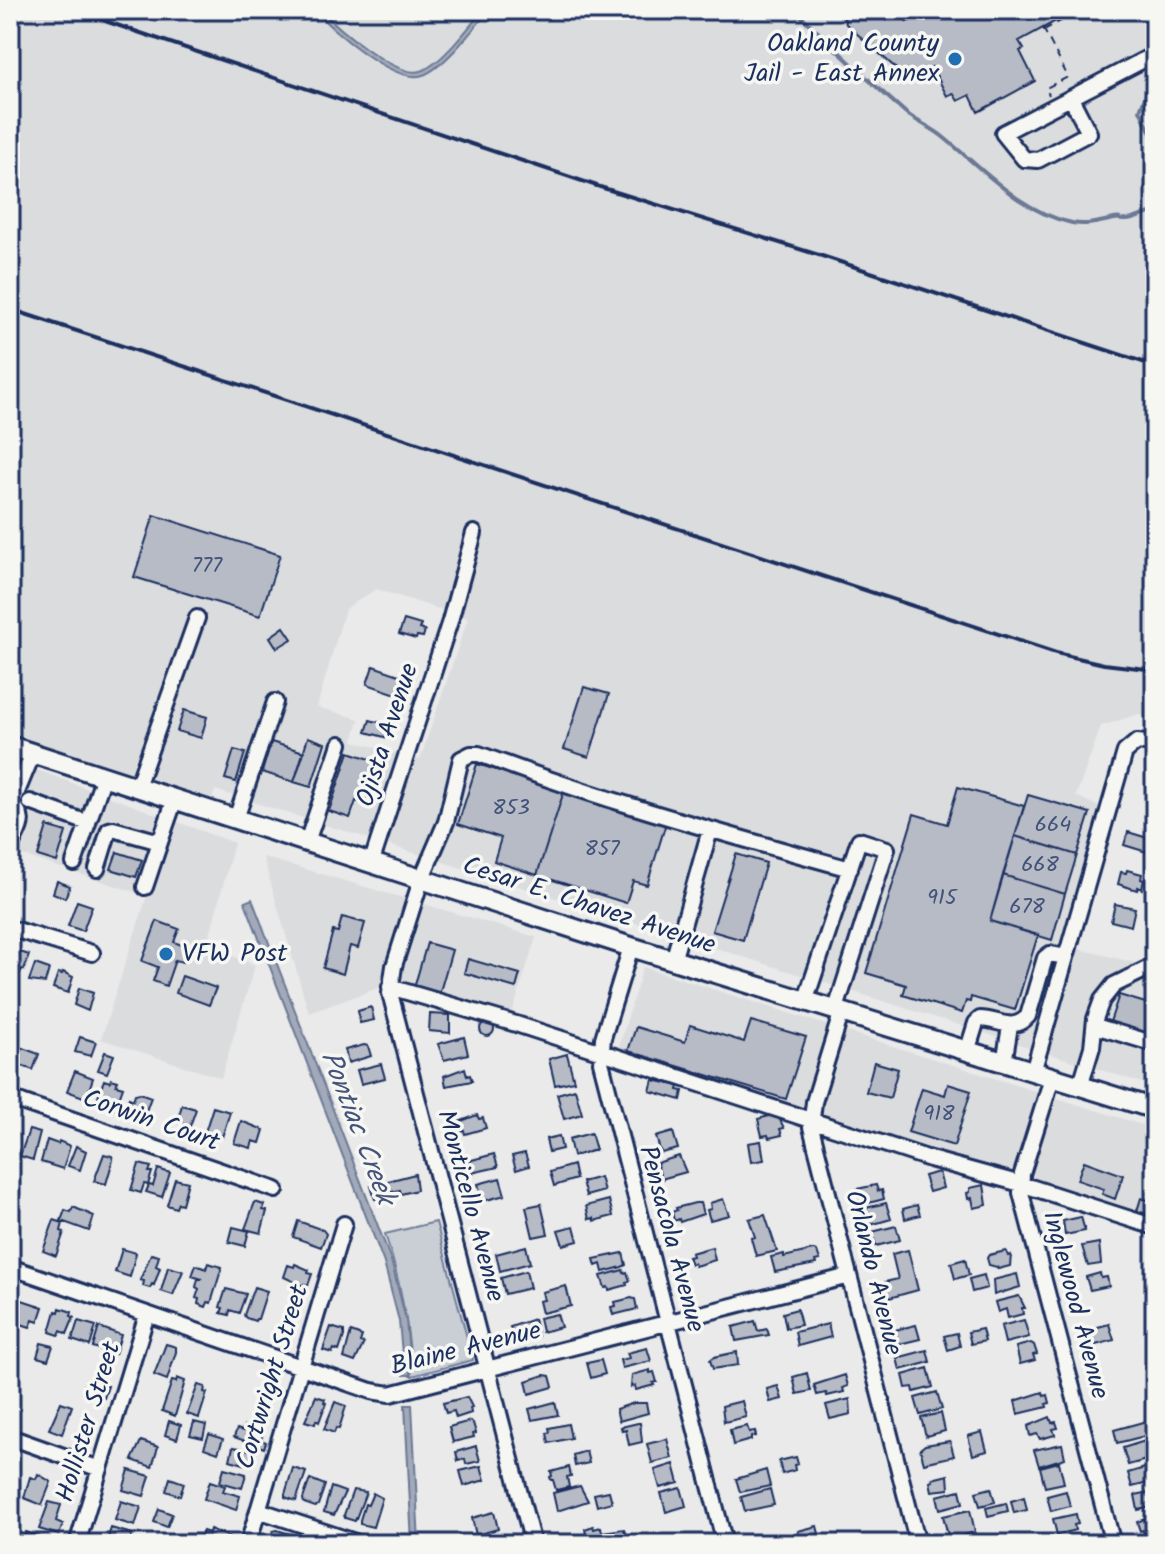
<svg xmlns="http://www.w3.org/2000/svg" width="1165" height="1554" viewBox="0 0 1165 1554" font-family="Kalam,sans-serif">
  <rect width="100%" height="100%" fill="#e9eae9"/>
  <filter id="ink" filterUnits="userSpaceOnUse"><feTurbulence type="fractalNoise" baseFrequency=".0125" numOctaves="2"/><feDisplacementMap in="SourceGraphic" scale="16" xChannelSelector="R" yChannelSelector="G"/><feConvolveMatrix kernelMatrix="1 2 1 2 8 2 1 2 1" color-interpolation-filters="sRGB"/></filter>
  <g filter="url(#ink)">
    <!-- built -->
    <path fill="#dadcde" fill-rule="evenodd" d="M10 10H1155V720L1139 714 1101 726 1076 796 1099 807 1060 944 1143 965 1155 927V1087L215 790 208 810 10 746ZM376 589 468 618 420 760 353 741 359 719 317 707 345 609Z
      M10 760 234 843 207 946 255 965 221 1078 101 1039 147 896 22 855 15 874 10 872Z
      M263 857 536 937 508 1026 381 987 309 1013Z
      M643 967 1155 1129V1228L615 1060Z"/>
    <!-- green -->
    <path fill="#caced5" stroke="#727e9a" stroke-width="2" d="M436 1222 473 1360 412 1376C409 1326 401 1282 385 1234Z"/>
    <!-- water -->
    <path fill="#a2aaba" stroke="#6c7995" stroke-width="2" d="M314 10H321C337 27 396 78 420 71 440 66 470 26 483 10H489C474 28 445 67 423 75 395 85 332 30 314 10Z
      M252 899 391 1260 406 1320 411 1375H404L399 1321 384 1263 245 902Z
      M405 1405H412L419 1544H412Z"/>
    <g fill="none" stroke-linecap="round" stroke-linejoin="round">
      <!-- stream -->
      <path stroke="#6c7995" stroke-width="4" d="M795 10C831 45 868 80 906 113 917 122 931 127 942 136 982 168 1020 212 1072 223 1088 226 1099 222 1114 219 1124 217 1116 221 1126 220 1136 220 1145 213 1155 212
        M1154 75 1140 110 1155 142"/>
    </g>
    <!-- building -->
    <path fill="#b6bbc6" stroke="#1b2f5e" stroke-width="2" d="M852 10H900L907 22 914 19 909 10H1065L1067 15 1019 41 1024 49 1020 51 1035 81 978 112 970 95 958 101 953 93 947 96 932 67 908 79 846 24 843 15Z
      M154 515 280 555 260 616 134 577Z
      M404 620 421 625 419 629 425 631 423 637 417 636 416 639 399 634Z
      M284 627 292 639 277 648 270 637Z
      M373 666 408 678 402 696 367 684Z
      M584 687 609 694 589 757 564 749Z
      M184 710 207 717 201 738 177 731Z
      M370 720 392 726 388 738 366 732Z
      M308 737 325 743 311 787 294 782Z
      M271 742 304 752 294 782 262 772Z
      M234 750 245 753 236 782 225 779Z
      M349 752 379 762 365 804 356 801 350 818 329 811Z
      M477 764 564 791 537 875 494 861 501 838 458 824Z
      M958 787 1024 806 990 921 1038 935 1015 1010 971 997 970 1002 966 1001 962 1013 903 995 906 985 866 973 914 814 947 824Z
      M564 791 666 823 647 885 633 881 626 903 537 875Z
      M1028 795 1090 813 1077 855 1015 836Z
      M47 826 66 832 57 862 38 856Z
      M1128 832 1154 840 1150 853 1124 845Z
      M1015 836 1077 855 1065 894 1003 875Z
      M117 852 142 860 136 877 111 869Z
      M736 854 766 863 743 940 712 931Z
      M1127 870 1142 874 1141 879 1144 880 1142 889 1138 887 1137 890 1118 884 1121 872 1126 873Z
      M1003 875 1065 894 1052 940 990 921Z
      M57 881 70 886 65 898 53 893Z
      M77 901 92 906 83 931 68 926Z
      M1115 904 1135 908 1131 926 1111 921Z
      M342 917 365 923 358 948 350 946 343 974 323 968 333 931 338 932Z
      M157 921 179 929 174 942 189 948 183 962 175 960 166 986 153 981 158 967 142 961Z
      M427 943 452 950 439 995 414 988Z
      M14 950 29 955 24 970 22 969 20 973 10 970Z
      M468 959 520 974 516 988 464 973Z
      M35 964 49 969 45 983 29 981Z
      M63 972 73 977 68 993 53 988 58 973 62 974Z
      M182 976 216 988 209 1005 176 993Z
      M79 988 93 993 88 1011 74 1005Z
      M1119 995 1152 1005 1155 995V1036L1110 1022Z
      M371 1007 374 1020 360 1023 358 1011Z
      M430 1014 450 1015V1033L429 1031Z
      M751 1021 806 1037 786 1099 628 1051 636 1027 685 1042 690 1025 744 1042Z
      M480 1029a7 7 0 1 1 14 0a7 7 0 1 1-14 0Z
      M80 1037 96 1042 91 1056 75 1052Z
      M464 1037 468 1054 444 1060 438 1044Z
      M364 1045 368 1046 371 1056 348 1063 345 1050Z
      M17 1046 39 1054 33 1070 11 1062Z
      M105 1052 114 1055 107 1073 98 1070Z
      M567 1054 574 1081 555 1085 549 1059Z
      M874 1062 898 1069 890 1098 866 1092Z
      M381 1064 385 1078 361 1084 357 1070Z
      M465 1068 467 1076 470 1075 472 1081 446 1086 444 1076Z
      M75 1071 93 1078 86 1098 67 1091Z
      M111 1079 118 1081 116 1085 123 1087 115 1109 96 1102 104 1080 110 1082Z
      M653 1080 679 1086 678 1090 683 1091 681 1100 650 1091Z
      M948 1084 971 1091 954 1146 908 1132 922 1088 945 1095Z
      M575 1089 582 1114 564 1119 557 1094Z
      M140 1093 151 1097 143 1119 124 1112 129 1098 133 1100 135 1094Z
      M182 1105 196 1109 190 1126 177 1122Z
      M213 1107 230 1112 222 1137 205 1132Z
      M777 1114 784 1128 780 1129 782 1135 769 1138 768 1135 762 1136 758 1119Z
      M477 1115 479 1119 483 1118 486 1128 465 1134 464 1131 459 1132 456 1123Z
      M241 1121 264 1130 260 1143 253 1141 251 1148 234 1143Z
      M29 1130 40 1133 33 1160 20 1156Z
      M673 1132 678 1149 661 1153 656 1137Z
      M591 1133 596 1150 573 1156 569 1139Z
      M559 1136 562 1149 549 1152 546 1139Z
      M47 1140 58 1144 59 1141 70 1146 63 1169 41 1162Z
      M761 1141 764 1160 751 1162 748 1143Z
      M76 1146 86 1151 80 1170 68 1166Z
      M525 1153 529 1166 516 1170 512 1156Z
      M104 1154 112 1156 113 1160 106 1184 94 1181Z
      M494 1154 498 1167 471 1173 468 1163 472 1160Z
      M679 1156 686 1172 661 1179 657 1163Z
      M1084 1161 1123 1175 1115 1199 1102 1194 1104 1189 1077 1180Z
      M139 1164 151 1167 149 1172H152L148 1185 144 1184 141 1193 131 1190Z
      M573 1165 576 1179 554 1186 550 1172Z
      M158 1169 170 1173 162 1197 146 1192 149 1185 153 1186Z
      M939 1172 943 1188 929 1192 924 1176Z
      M415 1174 417 1190 401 1194 400 1190 391 1192 388 1181Z
      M600 1177 604 1191 586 1196 582 1182Z
      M500 1178 505 1195 483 1201 478 1184Z
      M175 1179 188 1182 182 1204 178 1203 176 1208 167 1205Z
      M385 1183 389 1196 375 1199 371 1186Z
      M876 1185 878 1191 882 1190 884 1199 861 1205 859 1200H856L855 1194 858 1193 857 1189Z
      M984 1185 987 1205 974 1208 972 1198 968 1199 967 1193 970 1192V1188Z
      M1141 1198 1155 1202V1216L1137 1211Z
      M723 1199 729 1215 710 1220 707 1210 711 1209 710 1203Z
      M609 1200 613 1216 594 1221V1218L589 1219 586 1206Z
      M255 1202 264 1205 263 1210 267 1211 261 1233 245 1229Z
      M10 1203 20 1206 13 1230H10Z
      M695 1203H700L703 1214 680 1222 679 1219 674 1221 672 1212 677 1210 676 1208Z
      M886 1203 891 1219 867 1226 866 1222 861 1223 859 1214 863 1213 862 1209Z
      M541 1204 548 1234 533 1237 526 1207Z
      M917 1205 920 1215 905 1219 903 1209Z
      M73 1207 94 1216 89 1231 61 1221 65 1210 71 1212Z
      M765 1215 777 1251 756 1256 751 1238 755 1237 749 1219Z
      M1081 1217 1085 1231 1065 1235 1063 1221Z
      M54 1220 63 1223 61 1231 64 1232 56 1256 43 1251Z
      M298 1221 323 1230 326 1234 321 1247 293 1237Z
      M574 1226 578 1241 563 1245 558 1230Z
      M896 1226 900 1240 876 1246 872 1232Z
      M233 1227 249 1231 245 1246 229 1242Z
      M1099 1243 1101 1264 1088 1266 1082 1246Z
      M526 1246 530 1263 500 1271 496 1254Z
      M712 1247 715 1260 695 1266 694 1263 691 1264 688 1257 692 1256 691 1253Z
      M122 1249 136 1253 130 1277 115 1272Z
      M813 1250 817 1251 820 1260 815 1261 816 1264 775 1272 771 1257 784 1254V1257Z
      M908 1250 918 1290 889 1298 885 1282 898 1279 892 1254Z
      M1006 1251 1008 1256 1011 1255 1010 1266 998 1269 997 1267 989 1265 987 1258 989 1255Z
      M623 1253 626 1265 622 1267 603 1272 601 1264 596 1266 594 1259Z
      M151 1254 159 1256 156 1266 160 1268 154 1285 152 1284 150 1288 143 1286 144 1281 140 1280Z
      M965 1259 969 1275 955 1279 951 1263Z
      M208 1263 222 1267 211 1303 208 1302 206 1307 198 1304 199 1299 196 1298 199 1289 196 1287 198 1279H202L192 1276 196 1265 206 1269Z
      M295 1264 309 1270 308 1273 312 1274 308 1285 304 1284 303 1286 284 1277 288 1265 294 1267Z
      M168 1267 183 1271 173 1295 161 1291Z
      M623 1270 624 1273 627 1272 630 1281 626 1282 627 1285 609 1290 608 1287 605 1288 601 1276Z
      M526 1271 530 1288 505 1294 501 1278Z
      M1100 1273 1101 1278 1107 1277 1109 1286 1090 1290 1086 1277Z
      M1017 1274 1020 1287 994 1295 993 1280Z
      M984 1275 987 1288 972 1292 969 1279Z
      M566 1286 571 1306 542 1313 539 1301 544 1300 542 1292Z
      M254 1287 267 1291 258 1319H256L255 1321 246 1318 244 1315Z
      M226 1289 246 1294 239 1313 230 1310 229 1315 221 1313 223 1308 220 1307Z
      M1019 1296 1025 1308H1022L1023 1314 1008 1318 1006 1309 998 1312 995 1302Z
      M631 1298 635 1299 637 1309 613 1315 611 1307 616 1306 615 1302Z
      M19 1299 43 1307 38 1322 33 1320 30 1327 12 1321Z
      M60 1308 72 1312 71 1316 74 1317 67 1334 61 1331 59 1335 50 1332 56 1311 59 1312Z
      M797 1309 801 1325 786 1328 783 1313Z
      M557 1314 561 1327 542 1332 539 1318Z
      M534 1319 538 1336 516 1342 510 1327Z
      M1024 1320 1029 1337 1005 1343 1001 1326Z
      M78 1321 96 1326 90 1346 72 1340Z
      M755 1321 758 1331 767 1329 769 1335 736 1341 733 1327Z
      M828 1324 831 1337 798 1346 795 1332Z
      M1109 1324 1114 1340 1092 1346 1087 1330Z
      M916 1325 920 1339 899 1344 895 1330Z
      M99 1327 121 1335 115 1354 93 1347Z
      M331 1327 344 1331V1336L339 1351 334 1349 332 1353 323 1350Z
      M982 1329 985 1341 971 1344 968 1332Z
      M351 1332 362 1336 360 1342 364 1343 355 1362 344 1358Z
      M957 1333 960 1346 948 1350 944 1336Z
      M41 1343 53 1346 48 1360 37 1357Z
      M1031 1343 1034 1345 1037 1354 1033 1355 1035 1360 1020 1364 1016 1347Z
      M166 1344 176 1347V1352L167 1380 154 1375Z
      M647 1348 651 1361 622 1368 620 1360 629 1358 627 1353Z
      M927 1350 930 1362 900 1370 897 1358Z
      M737 1352 738 1365 713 1369 710 1360 714 1357Z
      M601 1360 605 1374 591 1378 587 1363Z
      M928 1368 933 1387 914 1392 913 1387 906 1388 903 1375Z
      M650 1370V1373L654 1372 657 1382 653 1383 654 1385 636 1390 635 1386 631 1387 632 1375Z
      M807 1373 811 1391 797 1394 793 1377Z
      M544 1375 550 1376 553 1387 529 1394 526 1381Z
      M845 1375 848 1386 843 1388 844 1392 827 1396 826 1393 817 1395 814 1385Z
      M177 1378 185 1381 175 1416 162 1411 172 1381 176 1382Z
      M86 1380 108 1386 104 1398 83 1392Z
      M198 1385 205 1387 204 1392 207 1393 199 1418 187 1414Z
      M778 1386 782 1399 770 1402 767 1389Z
      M937 1392 942 1409 920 1415 915 1398Z
      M1043 1392 1044 1396 1048 1395 1050 1403 1046 1404 1047 1407 1018 1414 1015 1401Z
      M316 1396 325 1399 324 1402 326 1403 319 1422 316 1420 315 1424 305 1421Z
      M467 1397 472 1407 470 1408 471 1413 456 1418 454 1411 446 1413 443 1403Z
      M850 1399 851 1414 830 1419 826 1405Z
      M742 1401 746 1417 724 1422 722 1406Z
      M61 1402 72 1406 62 1434 49 1429Z
      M335 1402 346 1406 339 1429 336 1428 334 1433 324 1429Z
      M555 1402 558 1415 532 1420 529 1409Z
      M634 1403H646L648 1413 619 1421 616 1409Z
      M941 1413 945 1431 926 1436 921 1418Z
      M1050 1417 1052 1423 1056 1422 1058 1428 1053 1429 1055 1435 1040 1439 1037 1434 1030 1436 1028 1426Z
      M1150 1420 1153 1434 1117 1443 1114 1430Z
      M169 1421 181 1425 177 1439 165 1435Z
      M470 1421 473 1423 476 1433 473 1434 474 1437 453 1442 449 1427Z
      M194 1422 206 1425 203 1438 190 1435Z
      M638 1423H640L642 1442 629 1445 626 1430 622 1431 621 1427Z
      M568 1424 571 1438 549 1443 547 1433 550 1432 549 1428Z
      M244 1426 263 1432 261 1440 266 1442 264 1448 234 1437 237 1429 243 1431Z
      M747 1426 749 1432 755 1431 756 1436 751 1437V1440L733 1445 730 1430Z
      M982 1432 987 1451 973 1455 968 1436Z
      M209 1434 223 1439 218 1453 204 1448Z
      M667 1439 672 1458 652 1463 647 1444Z
      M141 1441 158 1447 152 1467 132 1460Z
      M950 1441 954 1456 924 1463 920 1449 925 1445Z
      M1145 1441 1150 1459 1128 1465 1123 1448Z
      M1062 1444 1065 1458 1039 1466 1034 1450Z
      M476 1446 480 1461 466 1464 465 1459 458 1461 456 1452Z
      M233 1447 255 1451 251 1466 230 1460Z
      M586 1451 589 1463 575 1466 573 1455Z
      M796 1457 798 1464 794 1465 795 1470 782 1474 779 1461Z
      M1059 1462 1064 1483 1045 1487 1040 1467Z
      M674 1464 679 1483 660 1488 655 1470Z
      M481 1466 485 1480 464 1486 460 1471Z
      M569 1467 571 1476 567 1477 569 1487 556 1490 553 1480H551L550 1477 552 1476 551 1472Z
      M1148 1467 1152 1482 1132 1487 1128 1473Z
      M224 1468 246 1474 242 1488 220 1482Z
      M293 1468 306 1472 296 1501 285 1497V1494Z
      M129 1470 150 1476 144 1496 123 1490Z
      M766 1470 770 1486 740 1492 736 1479Z
      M38 1474 51 1482 42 1505 24 1498 30 1477 36 1479Z
      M948 1475 949 1489 932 1491 930 1482 933 1481 932 1479Z
      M170 1478 184 1483 180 1496 166 1491Z
      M310 1479 325 1485 318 1505 315 1507 304 1503 303 1499Z
      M210 1481 225 1486 223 1491 240 1496 236 1510 204 1499Z
      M580 1486 588 1501 557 1511 553 1493Z
      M331 1487 345 1492 334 1515 324 1512Z
      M681 1488 686 1506 666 1512 661 1493Z
      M991 1488 995 1502 980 1506 976 1492Z
      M770 1489 774 1505 745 1511 741 1497Z
      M353 1490 366 1492 355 1521 345 1518 344 1515Z
      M960 1490 963 1503 940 1509 937 1496Z
      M609 1491 612 1502 597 1506 594 1494Z
      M1066 1491 1070 1506 1051 1511 1047 1496Z
      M1155 1491V1506L1138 1510 1135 1495Z
      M373 1493 382 1498 373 1527 360 1524V1520L365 1504 368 1505Z
      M1024 1497 1027 1510 1014 1513 1011 1501Z
      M121 1501 141 1507 135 1526 115 1520Z
      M49 1502 61 1505 56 1521 63 1524 59 1535 39 1529Z
      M1006 1503 1008 1511 988 1516 986 1508Z
      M159 1509 172 1514 167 1527 154 1522Z
      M970 1510 975 1532 949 1539 943 1516Z
      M494 1512 498 1529 476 1535 472 1518Z
      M1076 1514 1078 1524 1074 1525 1075 1530 1057 1535 1053 1519Z
      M1155 1515V1532L1144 1535 1143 1530 1140 1531 1137 1522Z
      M593 1526 594 1529 601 1527 602 1532 624 1529 628 1544H572L571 1540 586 1534 585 1529Z
      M817 1526 819 1534 814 1536 815 1540 801 1544 798 1531Z
      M111 1528 132 1534 129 1544H106Z
      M210 1529 227 1536 231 1539 229 1544H204L206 1539 200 1537 203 1531 209 1533Z
      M277 1530 296 1536 293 1544H273L270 1541 273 1531Z
      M26 1532 48 1540 47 1544H21Z"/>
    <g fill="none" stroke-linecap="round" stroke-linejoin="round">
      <!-- minor casing -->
      <g stroke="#1b2f5e" stroke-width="20">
        <path id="minor" d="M1071 98 1089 133 1038 160 1024 159 1003 133 1155 54
          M137 787 197 618
          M10 802C29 820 19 827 10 848
          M30 802 88 823
          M12 804 33 753
          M236 819 275 702
          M160 842 175 799
          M307 842 340 744
          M74 863 104 776
          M371 864 450 621 474 533
          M97 869 109 830 113 829 160 842 145 887
          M10 928 92 953
          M631 947 603 1038 601 1062 725 1544
          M673 961 710 830
          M390 987 516 1024 930 1159 1021 1184 1155 1227
          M805 1002 859 840 887 849 835 1012
          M841 1014 814 1102 811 1127 918 1544
          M1095 1026 1155 1044
          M967 1052 976 1023 980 1019C998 1019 1013 1033 1028 1016L1045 958 1050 954 1066 957
          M1004 1063 1010 1026
          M1033 1072 1125 752 1137 742 1155 744
          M1052 1078 1022 1174 1021 1193 1113 1544
          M1080 1087 1092 1047 1095 1019 1102 1000 1114 985 1153 966 1155 962
          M10 1098 276 1190
          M10 1267 371 1391 390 1394 849 1276
          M10 1437 100 1469
          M258 1510 361 1544
          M77 1544 147 1314
          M248 1544 344 1224
          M533 1544 390 993 394 966 421 880 446 822 461 759 471 754H479C600 800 725 834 850 869"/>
      </g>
      <!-- major casing -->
      <g stroke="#1b2f5e" stroke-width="24">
        <path id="major" d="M10 746 631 947 1155 1109"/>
      </g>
      <!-- path -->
      <path stroke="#1b2f5e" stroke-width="2" stroke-dasharray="8 6" stroke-linecap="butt" d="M1043 28 1068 77 1046 88 1049 95
        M1044 30 1081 10"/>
      <!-- minor -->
      <use href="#minor" stroke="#f6f6f2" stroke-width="14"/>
      <!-- major -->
      <use href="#major" stroke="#f6f6f2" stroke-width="18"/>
      <!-- rail -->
      <path stroke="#1b2f5e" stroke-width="4" d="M72 10 600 187 822 256 1155 366
        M10 309 1056 653 1104 664 1155 670"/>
    </g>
  </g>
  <!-- markers -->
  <g fill="#1f6fb2" stroke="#f6f6f2" stroke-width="3">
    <circle cx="955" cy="59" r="8"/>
    <circle cx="166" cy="954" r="8"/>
  </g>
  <g text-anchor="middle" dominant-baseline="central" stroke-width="7" stroke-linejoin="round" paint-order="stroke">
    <!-- number labels -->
    <g font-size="22" fill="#425278">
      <text x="207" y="566">777</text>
      <text x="511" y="808">853</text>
      <text x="1053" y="825">664</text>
      <text x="602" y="849">857</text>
      <text x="1040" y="865">668</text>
      <text x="942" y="898">915</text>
      <text x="1027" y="907">678</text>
      <text x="939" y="1114">918</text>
    </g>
    <!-- poi labels -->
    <g font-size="26" fill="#1b2f5e" stroke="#f6f6f2" text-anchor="end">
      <text x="939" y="44">Oakland County<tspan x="939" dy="30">Jail - East Annex</tspan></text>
      <text x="182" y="954" text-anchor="start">VFW Post</text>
    </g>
    <!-- street labels -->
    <g font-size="26" fill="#1b2f5e" stroke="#f6f6f2">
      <text transform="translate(388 735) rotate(-72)">Ojista Avenue</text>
      <text transform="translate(589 906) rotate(18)">Cesar E. Chavez Avenue</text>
      <text transform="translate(151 1121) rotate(19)">Corwin Court</text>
      <text transform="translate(470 1206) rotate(75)">Monticello Avenue</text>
      <text transform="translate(671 1239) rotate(75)">Pensacola Avenue</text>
      <text transform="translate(873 1273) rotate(76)">Orlando Avenue</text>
      <text transform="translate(1075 1305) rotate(75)">Inglewood Avenue</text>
      <text transform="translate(466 1349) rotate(-14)">Blaine Avenue</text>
      <text transform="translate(273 1377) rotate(-73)">Cortwright Street</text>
      <text transform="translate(89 1422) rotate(-73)">Hollister Street</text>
    </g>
    <!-- water labels -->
    <g font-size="28" font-style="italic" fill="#44547a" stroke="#f6f6f2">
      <text transform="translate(357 1128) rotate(69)">Pontiac Creek</text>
    </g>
  </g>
  <!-- margin -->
  <rect width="1165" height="1554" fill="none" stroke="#f6f6f2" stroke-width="40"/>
  <rect x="20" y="20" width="1125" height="1514" fill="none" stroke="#1b2f5e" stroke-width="3" filter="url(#ink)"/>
</svg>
